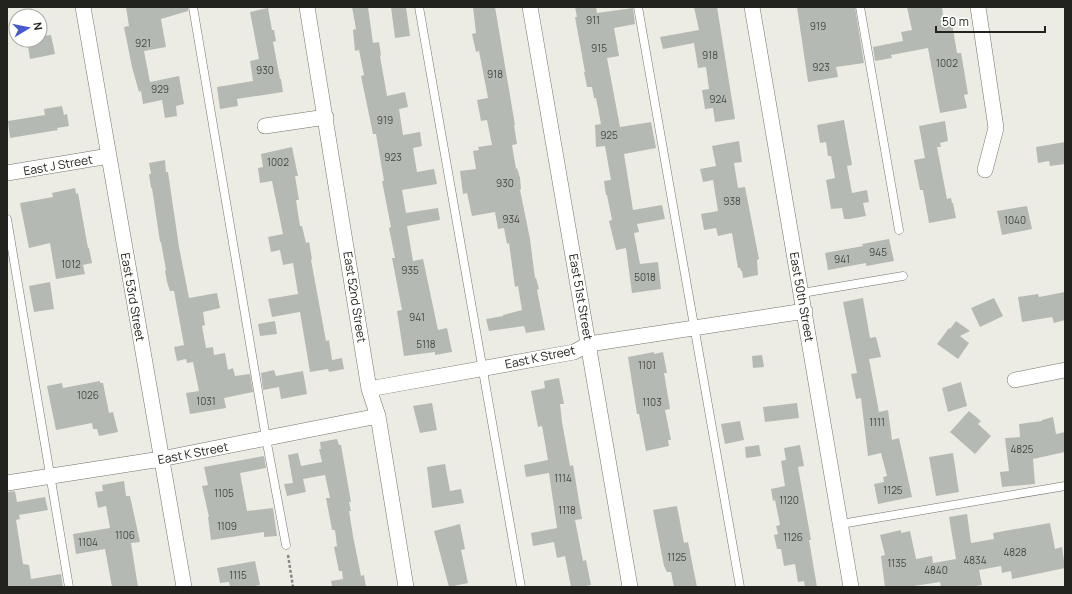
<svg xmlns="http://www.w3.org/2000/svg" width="1072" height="594" viewBox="0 0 1072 594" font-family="Manrope,sans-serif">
  <rect width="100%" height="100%" fill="#ecece4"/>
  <!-- building -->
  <path fill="#b4bab3" d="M126 7H188V11L161 19 166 47 144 51 150 82 179 76 184 104 176 106 177 116 165 118 162 100 143 104 141 91 139 92 132 67 124 27 129 26Z
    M352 7H368L373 43 379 42 381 55 380 56 387 96 405 92 408 107 399 109 403 135 420 132 422 146 413 148 417 172 434 169 437 184 402 190 406 213 438 208 440 220 407 226 413 261 423 259 438 330 447 328 452 352 435 355V352L404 356 397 311 402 310 392 258H395L389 228 391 227 382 181H384L376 134H373L361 76 364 75 359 50 355 51 353 30 356 29Z
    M391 7H406L410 36 395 38Z
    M473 7H495L515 125H514L517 144 512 145 516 169 517 168 520 178 521 189 520 190 530 239 535 278H536L539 289 537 290 545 330 526 333 524 326 489 331 486 319 503 316V315L522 310 518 286 515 287 509 243 507 244 504 228 498 229 495 212 472 216 467 193 463 194 460 171 476 169 473 151 479 150 478 147 492 145 487 120 481 121 477 100 488 98 479 51 476 52 472 34 476 33Z
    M575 7H596L597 13 633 8 635 24 614 28 619 56 607 58 620 127 651 122 656 148 624 154 633 210 662 205 665 219 637 224 639 232 634 233 640 264 658 262 661 289 632 293 626 248 616 250 609 221 612 220 607 195H606L604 181 611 180 605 146 596 147 595 125 601 124 596 98H594L592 87H587L584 72H585L575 17H577Z
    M694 7H717L735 119 715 122 713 108 705 109 702 90 709 89 706 67 698 68 694 43 663 49 660 37 699 30Z
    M797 7H855L864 63 836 67 838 77 808 82Z
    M907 7H942L944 24 952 23 957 53H961L964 70 968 94 964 95 967 108 940 113 928 48 891 55 892 58 875 61 873 47 903 41 901 32 912 30Z
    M268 8 272 30H274L276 41 273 42 280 79H281L283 92 237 99 238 106 220 109 217 87 253 81 250 61 259 59 250 12Z
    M51 35 55 54 30 59 27 40H40V36Z
    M62 106 64 115 67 114 69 126 57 128 58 130 10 138 8 121 45 115 44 109Z
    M844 120 852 165 847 166 852 193 867 190 869 202 863 203 866 216 850 219H844L842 208 831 209 826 180 835 178 831 156H828L826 142 820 143 817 125Z
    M945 121 948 141 940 143 941 147H937L947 199 951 198 952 203H953L956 218 929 223 923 190H920L914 160 925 158 919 126Z
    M739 141 742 162 734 163 738 188 745 187 759 259 757 260 758 275 743 278 742 271H741L740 268H738L732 233 718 236 716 228 704 230 701 214 718 211 713 180 703 182 700 169 716 166 712 146Z
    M1065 142V164L1050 166 1049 161 1038 163 1036 147Z
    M292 147 298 176H295L299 200H296L300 226H302L306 243 309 242 312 259 311 260 326 341 329 340 332 360 342 358 344 369 329 372 328 369 310 372 300 312 272 317 268 299 298 294 293 263 283 265 280 250 271 252 268 237 283 234 272 181 260 183 258 168 263 167 261 154Z
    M165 160 166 172H168L179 247 189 298 217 293 220 308 203 312 205 325 202 326 206 348 213 347 214 355 225 353 228 370 233 368 235 376 250 374 253 392 224 398 226 408 190 414 186 393 199 391 193 362 187 363 186 359 177 361 174 347 184 345 174 291H170L167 282 165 271 166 270 161 242H160L152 188H151L149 174H151L149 163Z
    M75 188 76 194 78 193 88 248H89L92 263 83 265 85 274 56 279 50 243 29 248 20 203 53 197 52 193Z
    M1027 206 1032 229 1002 235 997 211Z
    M889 239 894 261 866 266V263L828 270 825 253 863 246 862 244Z
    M50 282 54 309 34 312 29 286Z
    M1065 292V320L1054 323 1052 317 1022 322 1018 297 1038 294 1039 297Z
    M863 298 870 338 876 337 881 357 869 359 879 412 888 410 892 440 899 438 912 497 878 504 874 484 884 482 883 477 887 476 881 453 868 456 861 398 856 399 851 374 857 373 843 302Z
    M994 298 1003 316 980 327 971 308Z
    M275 321 277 334 260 336 258 324Z
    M956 321 970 331 960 336 969 343 958 359 937 344 949 328 950 329Z
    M654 352V354L663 352 667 373H664L670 409 665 410 671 440H668L669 446 646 451 639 414H637L628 357Z
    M762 355 764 367 753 368 752 356Z
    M274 370 276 376 303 371 307 394 281 399 279 387 263 390 261 373Z
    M559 378 564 404H560L562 422 570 466 573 465 582 519 575 520 583 561 586 560 591 585 579 587H571L565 556 557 558 554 542 533 546 531 533 557 528 549 473 526 477 524 465 548 460 542 426 538 427 531 391 545 388 544 381Z
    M100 381V383H103L109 413 113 412 118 432 99 436 97 429H93L92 423 56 430 47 386 62 383 63 388Z
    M961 382 967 406 948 412 942 388Z
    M432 403 437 430 420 433 413 406Z
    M797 403 799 418 765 422 763 407Z
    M969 411 981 421 978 424 991 436 975 454 950 432Z
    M1053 417 1056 434 1065 432V452L1033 459 1035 484 1002 487 1000 472 1009 471 1005 438 1020 437 1019 424 1042 421V420Z
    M740 421 744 440 725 444 721 424Z
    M337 439 339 445H341L351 502H349L351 511H349L353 536 361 576 364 575 366 587H332L331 581 343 579 342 571H339L334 547 337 546 335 530H332L326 498H330L325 475 303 479 306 492 287 496 284 484 293 483 288 455 298 453 301 466 322 462 319 449H321L320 442Z
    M759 445 761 456 746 458 745 447Z
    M800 445 804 466 798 467 811 540H809L817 587H805L804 581 798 582 795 564 784 566 781 549H777L774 535 778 534 776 526 780 525 775 500 773 501 771 489 785 486 781 461 786 460 784 448Z
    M953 453 959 492 936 496 929 457Z
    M264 456 266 468 240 473 247 511 273 508 277 536 264 537V532L211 540 208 517H209L202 486 208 485 204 467Z
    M445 464 450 491 461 489 464 503 432 508 427 467Z
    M124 481 126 496H130L140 542 131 543 138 587H112L105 549 76 554 73 534 110 528 106 506 98 508 95 492 103 491 102 485Z
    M15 491 17 502 45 497 48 510 19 515 20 519 16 520 23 564 29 565 31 579 61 574 63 587H7V492Z
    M677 506 684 543 688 542 697 587H674L671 572H667L664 566 653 510Z
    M967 514 971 543 994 539 993 533 1050 523 1055 549 1062 547 1065 568 1012 579 1011 571 1002 573 1001 566 979 570 982 585 970 587H941L940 582 914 586V587H885L881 556 885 555 880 535 901 530V533L910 531 916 559 932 556 933 563 956 559 949 517Z
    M460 524 465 549 461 550 468 583 449 587 434 531Z
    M255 561 260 585 251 587H230L229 582 220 583 217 568Z"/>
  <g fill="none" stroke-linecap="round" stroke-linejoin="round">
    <!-- lane casing -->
    <g stroke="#73736c" stroke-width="9">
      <path id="lane" d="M193 7 266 438 286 545
        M419 7 521 587
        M638 7 740 587
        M860 7 899 230
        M7 219 69 587
        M802 293 903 276
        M841 524 1065 486"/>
    </g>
    <!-- street casing -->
    <g stroke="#73736c" stroke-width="16">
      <path id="street" d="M83 7 184 587
        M307 7 369 389 378 416 406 587
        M530 7 630 587
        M752 7 851 587
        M978 7 996 128 985 170
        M265 126 326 117
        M7 173 109 156
        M1015 380 1065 370
        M369 389 574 352 589 344 805 311
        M7 483 161 459 378 416"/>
    </g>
    <!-- path -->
    <path stroke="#888883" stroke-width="2.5" stroke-dasharray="3 2" stroke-linecap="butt" d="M288 555 293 587"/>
    <!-- lane -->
    <use href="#lane" stroke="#fff" stroke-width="8"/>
    <!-- street -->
    <use href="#street" stroke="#fff" stroke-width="15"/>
  </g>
  <g text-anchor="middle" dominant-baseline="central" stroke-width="3" stroke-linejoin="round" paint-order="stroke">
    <!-- number labels -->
    <g font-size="10" fill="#464844">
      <text x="593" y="20">911</text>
      <text x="818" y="26">919</text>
      <text x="143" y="43">921</text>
      <text x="599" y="48">915</text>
      <text x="710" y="55">918</text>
      <text x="947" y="63">1002</text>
      <text x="821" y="67">923</text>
      <text x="265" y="70">930</text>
      <text x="495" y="74">918</text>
      <text x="160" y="89">929</text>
      <text x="718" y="99">924</text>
      <text x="385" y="120">919</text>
      <text x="609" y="135">925</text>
      <text x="393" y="157">923</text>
      <text x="278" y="162">1002</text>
      <text x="505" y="183">930</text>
      <text x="732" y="201">938</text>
      <text x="511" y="219">934</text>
      <text x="1015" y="220">1040</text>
      <text x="878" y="252">945</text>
      <text x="842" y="259">941</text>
      <text x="71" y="264">1012</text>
      <text x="410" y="270">935</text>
      <text x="645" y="277">5018</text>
      <text x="417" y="317">941</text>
      <text x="426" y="344">5118</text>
      <text x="647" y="365">1101</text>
      <text x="88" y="395">1026</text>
      <text x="206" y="401">1031</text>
      <text x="652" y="402">1103</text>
      <text x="877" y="422">1111</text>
      <text x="1022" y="449">4825</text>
      <text x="563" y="478">1114</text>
      <text x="893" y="490">1125</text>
      <text x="224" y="493">1105</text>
      <text x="789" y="500">1120</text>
      <text x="567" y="510">1118</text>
      <text x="227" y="526">1109</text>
      <text x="125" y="535">1106</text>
      <text x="793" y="537">1126</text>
      <text x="88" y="542">1104</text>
      <text x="1015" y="552">4828</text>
      <text x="677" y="557">1125</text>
      <text x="975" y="560">4834</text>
      <text x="897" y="563">1135</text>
      <text x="936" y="570">4840</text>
      <text x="238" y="575">1115</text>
    </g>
    <!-- street labels -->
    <g font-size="12" fill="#22221f" stroke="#fffffe">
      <text transform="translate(58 165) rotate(-10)">East J Street</text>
      <text transform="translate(133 297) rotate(80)">East 53rd Street</text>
      <text transform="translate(355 297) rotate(81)">East 52nd Street</text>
      <text transform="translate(581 297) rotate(80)">East 51st Street</text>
      <text transform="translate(802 297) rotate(80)">East 50th Street</text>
      <text transform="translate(540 357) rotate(-12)">East K Street</text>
      <text transform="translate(193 453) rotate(-11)">East K Street</text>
    </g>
  </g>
  <!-- border -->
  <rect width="1072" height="594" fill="none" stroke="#22221f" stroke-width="16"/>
  <!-- north arrow -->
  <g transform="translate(28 28) rotate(80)"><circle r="19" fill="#fffffe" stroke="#a7a7a5"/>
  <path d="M0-3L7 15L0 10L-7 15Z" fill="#455ace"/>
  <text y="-6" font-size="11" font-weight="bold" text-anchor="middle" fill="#22221f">N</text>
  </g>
  <!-- scale -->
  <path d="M936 26v6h109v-6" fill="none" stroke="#22221f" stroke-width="2"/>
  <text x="942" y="26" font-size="12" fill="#22221f" stroke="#fffffe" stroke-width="3" paint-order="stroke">50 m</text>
</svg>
